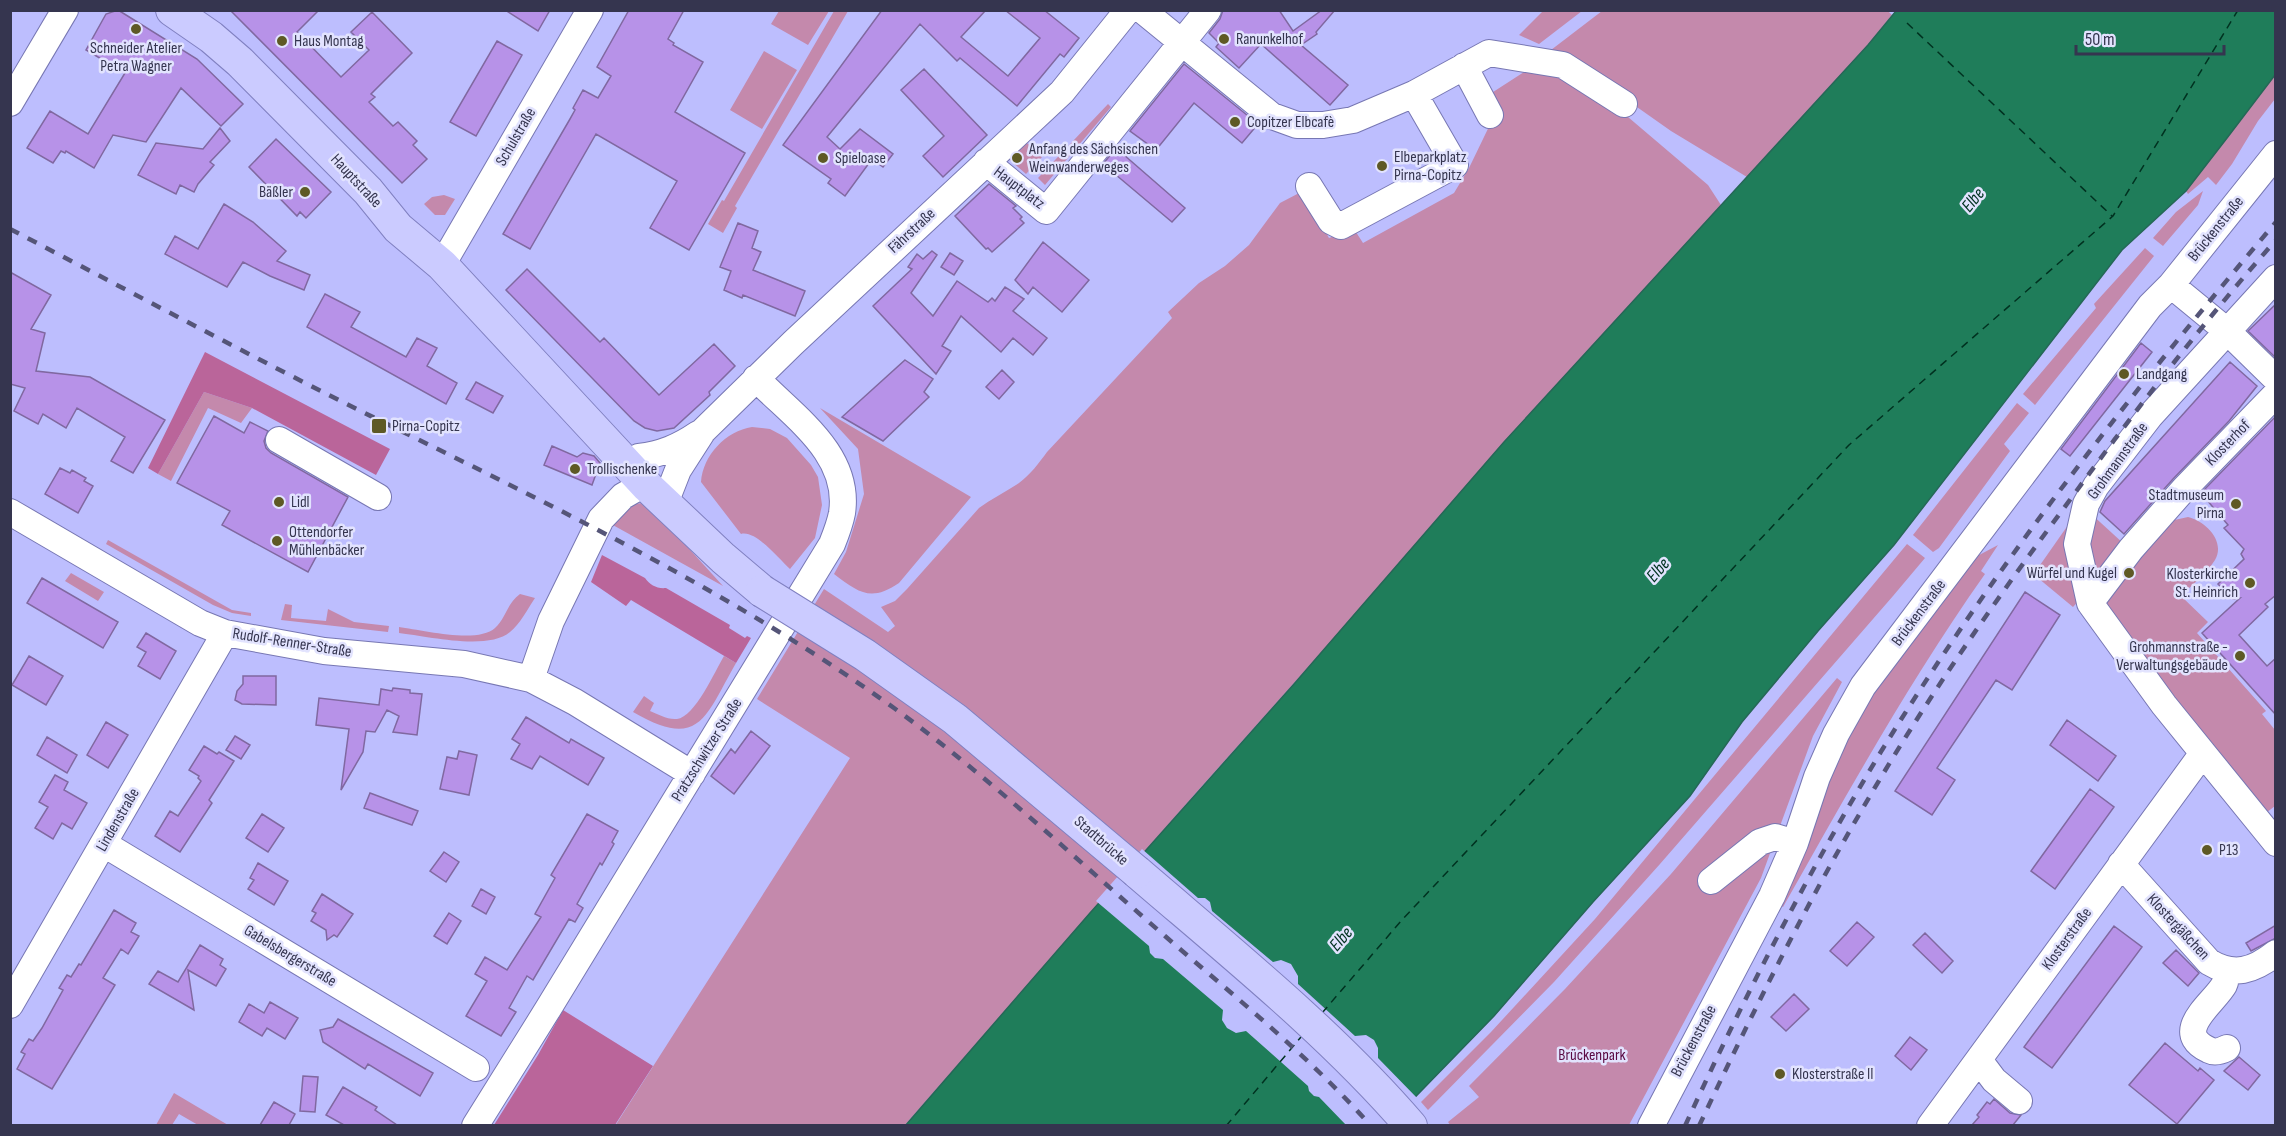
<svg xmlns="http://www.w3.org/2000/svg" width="2286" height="1136" viewBox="0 0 2286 1136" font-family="'Sofia Sans Condensed',sans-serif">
  <rect width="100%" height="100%" fill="#bdbefe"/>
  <!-- green -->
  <path fill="#c489ac" d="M1887 10 1892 15 1868 45 1747 177 1671 131 1573 62 1551 50 1602 11Z
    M779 11V10L829 11 808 45 771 24Z
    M834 11H848L735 206 737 208 723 233 708 224 722 200 724 201Z
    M1543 11V10L1582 11 1539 44 1519 35Z
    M764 51 797 70 762 129 730 110Z
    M1535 65 1562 72 1598 98 1611 112 1628 117 1708 185 1721 205 1195 794 905 1125 615 1126 850 758 757 699 824 589 888 632 895 626 881 607 895 601 907 589 979 508C991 499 1005 492 1019 483 1030 475 1039 463 1047 452L1172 318 1168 312 1199 283 1225 266 1249 245 1280 203 1303 191 1329 238 1354 229 1363 243 1454 193 1469 168 1498 108 1490 94Z
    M2275 75V99L2258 121 2232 164 2216 185 2208 177 2188 194 2186 191Z
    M1108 104 1111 107 1045 185 1038 178Z
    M1026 142 1042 157 1026 174 1010 160Z
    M2203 191 2198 205 2163 246 2153 238 2176 212Z
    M444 195 455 199 445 215H435L424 204 432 197Z
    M2145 248 2154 256 2035 405 2023 394 2096 308 2094 304Z
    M204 392 252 408 241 423 208 408 171 481 158 474Z
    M2017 403 2029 413 2004 444 2010 451 1939 548 1933 552 1913 535Z
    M820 408 971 497 899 583C871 602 859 593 834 574L846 552 864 494 858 449Z
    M752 427 770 429 787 438 811 465 818 477 822 505 815 538 790 569C779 559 756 530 741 534L701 482C703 455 726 431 752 427Z
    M642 503 653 509 723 586 611 524C619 514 628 504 642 503Z
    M2089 512 2124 544 2093 585 2087 519Z
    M2188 517C2205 521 2226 541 2215 560 2207 573 2192 585 2181 596L2208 622 2197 633 2266 711 2262 714 2275 730V806L2262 816 2099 605 2170 521Z
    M2073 518 2084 595 2073 607 2038 578V568Z
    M108 540 232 610 251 613V616L232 613 213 605 106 544Z
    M1907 544 1925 558 1893 596 1660 864 1554 982 1428 1110 1421 1102 1491 1032 1595 919Z
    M1998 545 1981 571 1985 574C1910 680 1847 794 1783 907L1778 904 1824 782 1870 692 1966 562Z
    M71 573 104 592 98 601 65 581Z
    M520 594 535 598C527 610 520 624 510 632 488 651 426 636 399 633V627C422 630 478 644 495 628 506 618 507 603 520 594Z
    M285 604 292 605 291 618 326 621 328 609 354 622 389 626 388 632 281 620Z
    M724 656 736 663C705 717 700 751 633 712L644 696 654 703 650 711C658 714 667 720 677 719 695 717 715 671 724 656Z
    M1837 678 1842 682 1813 736 1761 878 1629 1125 1451 1126 1448 1122 1479 1097 1469 1086 1565 989 1671 874Z
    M174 1093 228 1125H198L179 1114 172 1125H156Z"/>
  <!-- forest -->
  <path fill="#ba659a" d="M205 352 390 449 376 475 252 408 204 392 158 474 148 468Z
    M602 555 645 578C650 585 657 589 666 588L730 625 729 628 745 638 747 636 751 638 736 663 631 600 626 606 591 582Z
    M563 1010 653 1066 615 1125H494L538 1055Z"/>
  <!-- water -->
  <path fill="#1f7d5a" stroke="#266757" stroke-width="1.5" d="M1896 11H2275V75L2227 138 2186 191 2122 250 1894 545 1818 631 1742 722 1690 796 1593 902 1494 1016 1388 1125 905 1126 1090 913 1294 684 1504 442 1868 45Z"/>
  <!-- pier -->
  <path fill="#bdbefe" d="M1142 849 1198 898H1205L1210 902 1212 911 1273 962 1281 960 1291 964 1298 976V984L1355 1036 1366 1035 1374 1040 1378 1048V1058L1418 1099 1393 1126 1346 1125 1319 1097 1314 1096 1309 1091 1308 1086 1246 1031 1236 1033 1227 1028 1222 1020 1223 1010 1163 959 1155 958 1150 953 1149 946 1096 901Z"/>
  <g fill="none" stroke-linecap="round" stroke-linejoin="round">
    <!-- ferry -->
    <path stroke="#003220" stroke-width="1.5" stroke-dasharray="8 6" stroke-linecap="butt" d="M1907 23 2112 216
      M1322 1013 1401 921 1849 445 2113 216 2238 10
      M1226 1126 1301 1037"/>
  </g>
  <!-- building -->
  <path fill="#b792e8" stroke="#8068a0" stroke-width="1.5" d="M118 10 197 59 243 104 221 126 181 88 146 142 113 135 94 168 66 151 65 153 61 151 53 163 27 148 50 111 88 134 125 73 86 50 106 14Z
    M230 10H319L297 32 341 77 369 50 351 32 372 12 412 53 371 94 375 97 369 102 393 126 398 122 417 141 413 145 427 159 402 183Z
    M505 10H550L538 31Z
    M629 10H684L668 39 674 43 673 45 703 62 675 112 745 153 689 250 650 228 677 181 596 134 530 249 503 234 570 119 575 110 573 108 583 90 598 98 611 76 597 67Z
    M882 10H986L961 37 1008 76 1040 38 1005 10H1044L1079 38 1064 57 1060 54 1017 106 960 58 957 61 920 24 827 137 840 149 860 129 893 154 883 167 872 159 845 196 828 183 831 179 783 145Z
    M1223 10H1279L1293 31 1322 10H1335L1316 32 1317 34 1301 45 1348 85 1330 105 1261 44 1239 68 1216 47 1219 43 1209 33 1220 19Z
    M497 41 522 55 476 136 450 122Z
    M1184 64 1258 124 1242 143 1194 103 1156 150 1130 131Z
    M924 69 987 135 943 177 923 156 944 136 901 90Z
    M220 128 230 141 210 162 214 165 198 184 194 192 180 185 176 194 138 175 156 143 203 149Z
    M276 139 331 192 306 218 300 212 297 216 249 167Z
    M1116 148 1185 208 1172 222 1103 164Z
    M989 184 1016 206 1013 208 1022 217 1020 219 1024 223 992 252 988 248 986 249 955 216Z
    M224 204 253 222 286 251 277 261 310 275 304 290 270 276 243 262 227 287 165 254 175 236 198 249Z
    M738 223 758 231 752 248 761 252 753 270 805 291 795 316 743 295 742 298 724 290 731 271 720 267Z
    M1043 242 1089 280 1062 312 1033 287 1028 294 1015 280Z
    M932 251 937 255 911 293 933 316 957 281 988 302 992 298 995 301 1005 287 1024 299 1013 311 1047 338 1033 355 1013 338 1001 352 961 316 942 346 951 351 936 374 873 306 912 269 908 267 917 254 923 259Z
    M950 253 963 261 954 275 941 267Z
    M527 269 600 342 604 338 659 395 714 344 735 366 709 392 710 395 674 428 657 431 645 428 634 421 506 290Z
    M10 272 51 295 31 329 45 333 36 371 90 377 165 420 133 473 111 461 125 437 77 408 66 428 43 414 38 424 14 411 25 388 10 384Z
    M325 294 360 312 351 327 406 357 417 338 437 348 427 366 457 383 446 404 307 327Z
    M2276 304V358L2248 331Z
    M2141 343 2152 352 2070 456 2061 449Z
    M905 360 933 379 924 392 929 397 883 441 842 417Z
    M2230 362 2257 386 2229 421 2173 479 2124 534 2100 512 2105 501Z
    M1002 370 1014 382 999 399 986 387Z
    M476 382 503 396 493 413 466 399Z
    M214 416 244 433 250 422 268 431 264 441 266 448 271 453 348 497 308 572 222 525 230 511 177 483Z
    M2276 416V595L2265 604 2268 607 2239 635 2267 666 2276 658V715L2202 633 2240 598 2233 599 2218 584 2244 559 2241 554 2244 549 2224 528 2228 525 2201 493Z
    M552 446 577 457 583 453 594 456 600 463 592 485 544 465Z
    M60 468 70 473 72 470 86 478 84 481 93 486 78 513 45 494Z
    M42 578 118 622 103 648 27 603Z
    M2025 592 2060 615 2012 690 1996 680 1937 768 1955 780 1932 815 1895 791Z
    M146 633 176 651 160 679 138 666 146 652 137 647Z
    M29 656 63 676 46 705 12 685Z
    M243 676H276V705L242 704 235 700 237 691 243 684Z
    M393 688 410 690V693L422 694 417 735 393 732 399 716 387 710 375 732 366 731 363 752 341 790 349 729 316 725 319 698 379 705 381 689 392 691Z
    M526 717 569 743 571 739 604 758 588 785 540 756 532 769 511 759 520 744 512 739Z
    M2067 720 2116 756 2098 781 2050 745Z
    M106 722 128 735 108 768 87 755Z
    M751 731 770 746 734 794 711 776 731 749 735 753Z
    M235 736 250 745 241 759 226 750Z
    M47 737 77 755 67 773 37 755Z
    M204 746 217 754 219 752 234 761 209 800 212 803 180 852 155 836 170 811 178 816 201 781 198 778 199 776 189 770Z
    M459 751 477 755 469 795 440 789 447 757 457 759Z
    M55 775 68 782 64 790 87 803 72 829 62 823 53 839 35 828 48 807 39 802Z
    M2090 789 2114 807 2055 889 2031 871Z
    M370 793 418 811 412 825 364 808Z
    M262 814 284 828 268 852 246 838Z
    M587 814 618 831 612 842 614 844 602 865 600 863 577 904 583 908 575 922 569 919 533 980 527 976 509 1008 516 1012 501 1036 466 1016 487 981 475 974 485 957 507 970 541 917 535 914 555 878 551 875Z
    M444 852 459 862 446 882 430 871Z
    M258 863 288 881 274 905 248 889 254 880 250 878Z
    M481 889 495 897 486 914 472 906Z
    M322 894 353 914 337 937 334 935 327 940 326 930 311 921 316 913 312 911Z
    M114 910 136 923 131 932 139 936 128 954 121 949 103 978 115 985 52 1089 17 1069 25 1054 21 1052 29 1039 33 1041 42 1028 63 990 59 988 67 975 71 977 79 964 81 965Z
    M449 913 461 921 447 944 434 936Z
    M1857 922 1874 937 1847 966 1830 951Z
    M2276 925V938L2251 951 2246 943Z
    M2114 926 2142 947 2052 1068 2024 1047Z
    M1925 933 1953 961 1942 973 1913 945Z
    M200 945 223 959 220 965 226 969 216 986 188 970 194 1010 149 984 158 971 178 982Z
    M2176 950 2199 973 2188 986 2163 963Z
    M1794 994 1809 1009 1786 1031 1771 1017Z
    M270 1002 298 1018 285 1039 267 1028 262 1036 239 1022 249 1004 264 1013Z
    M338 1019 433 1073 420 1096 368 1064 365 1069 323 1042 320 1030 333 1027Z
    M1910 1037 1927 1050 1911 1070 1895 1056Z
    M2165 1043 2198 1071 2200 1068 2214 1080 2177 1124 2129 1085Z
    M2239 1057 2260 1075 2248 1090 2224 1071Z
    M303 1076 318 1077 315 1112 300 1111Z
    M343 1087 377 1107 375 1110 397 1125H344L326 1115Z
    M1994 1099 2010 1113 2021 1115 2013 1125H1972L1979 1117 1977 1115 1987 1102 1990 1104Z
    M274 1102 295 1114 289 1125H260Z"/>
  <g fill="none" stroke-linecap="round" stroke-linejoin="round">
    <!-- minor casing -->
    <g stroke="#7777b3" stroke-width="28">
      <path id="minor" d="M1142 10 1272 116 1297 125H1323L1353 120 1414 94 1489 53 1563 65 1624 104
        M1464 66 1490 115
        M10 103 65 10
        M986 162 1046 211 1208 10
        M1309 186 1331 221 1341 226 1455 165 1414 94
        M442 265 590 10
        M2276 278 2150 416 2096 486 2086 504 2077 544 2090 603 2164 705 2276 843
        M2171 285 2227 331 2276 379
        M279 440 378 497
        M639 457C662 454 679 447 698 434
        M669 493 678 470 703 431 793 343 1062 92 1128 10
        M10 512 200 623 225 633 324 651 464 664 531 679 575 702 692 774
        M2090 603 2131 549 2184 489 2276 394
        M531 679 551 621 601 519 623 496 637 488 648 487
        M104 844 476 1068
        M2121 864 2209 962C2234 977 2253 971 2276 953
        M1711 881 1760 842 1775 837 1795 843
        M10 1005 225 633
        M2227 1048C2221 1051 2215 1053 2209 1050 2170 1032 2214 1003 2224 985 2226 981 2226 975 2228 971
        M1979 1060 1994 1080 2019 1101
        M475 1126 548 1009 832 544C836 534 840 524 842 513 851 453 792 416 756 378
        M1651 1126 1772 896 1795 843 1817 777 1836 734 1863 686 2150 306 2171 285 2276 154
        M1930 1126 2203 753"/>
    </g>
    <!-- major casing -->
    <g stroke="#8080c1" stroke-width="34">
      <path id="major" d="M172 10 211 37 240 62 368 191 398 228 442 265 648 487 723 558 762 591
        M1137 872C1230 952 1331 1033 1411 1126"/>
    </g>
    <!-- minor -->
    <use href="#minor" stroke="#fff" stroke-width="26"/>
    <!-- major -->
    <use href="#major" stroke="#cbcbff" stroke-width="32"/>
    <!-- rail -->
    <path stroke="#555578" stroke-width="4.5" stroke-dasharray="10 10" stroke-linecap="butt" d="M10 229C137 295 263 363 391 426 563 511 738 596 894 708 989 777 1076 859 1165 936 1235 997 1309 1056 1371 1126
      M1685 1126C1744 997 1809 871 1882 750 1997 563 2134 389 2276 222
      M1699 1126C1749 1020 1801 914 1860 813 1921 707 1991 606 2064 508 2131 416 2200 326 2276 240"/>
    <!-- major-bridge casing -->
    <g stroke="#8080c1" stroke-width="34" stroke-linecap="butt">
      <path id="major-bridge" d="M762 591 865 655 955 719 1137 872"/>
    </g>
    <!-- major-bridge -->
    <use href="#major-bridge" stroke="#cbcbff" stroke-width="32"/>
  </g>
  <!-- markers -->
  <g fill="#5e5925" stroke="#e2e3fe" stroke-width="2">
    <circle cx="136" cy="29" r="6"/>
    <circle cx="1224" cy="39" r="6"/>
    <circle cx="282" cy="41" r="6"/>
    <circle cx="1235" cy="122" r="6"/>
    <circle cx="823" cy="158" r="6"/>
    <circle cx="1017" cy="158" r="6"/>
    <circle cx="1382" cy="166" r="6"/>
    <circle cx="305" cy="192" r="6"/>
    <circle cx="2124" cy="374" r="6"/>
    <rect x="371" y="418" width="16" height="16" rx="3"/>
    <circle cx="575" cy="469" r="6"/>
    <circle cx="279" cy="502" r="6"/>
    <circle cx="2236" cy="504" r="6"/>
    <circle cx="277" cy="541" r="6"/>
    <circle cx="2129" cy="573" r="6"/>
    <circle cx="2250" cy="583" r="6"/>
    <circle cx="2240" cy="656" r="6"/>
    <circle cx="2207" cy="850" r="6"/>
    <circle cx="1780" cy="1074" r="6"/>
  </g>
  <g text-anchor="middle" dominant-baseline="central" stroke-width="5" stroke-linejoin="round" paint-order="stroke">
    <!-- poi labels -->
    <g font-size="16" fill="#35354f" stroke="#e2e3fe" text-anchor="start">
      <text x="1236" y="39">Ranunkelhof</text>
      <text x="294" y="41">Haus Montag</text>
      <text x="136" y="48" text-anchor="middle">Schneider Atelier<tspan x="136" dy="18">Petra Wagner</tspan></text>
      <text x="1247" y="122">Copitzer Elbcafè</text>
      <text x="1029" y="149">Anfang des Sächsischen<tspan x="1029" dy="18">Weinwanderweges</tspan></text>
      <text x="1394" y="157">Elbeparkplatz<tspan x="1394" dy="18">Pirna-Copitz</tspan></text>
      <text x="835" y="158">Spieloase</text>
      <text x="293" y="192" text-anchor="end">Bäßler</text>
      <text x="2136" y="374">Landgang</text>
      <text x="392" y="426">Pirna-Copitz</text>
      <text x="587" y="469">Trollischenke</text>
      <text x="2224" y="495" text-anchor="end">Stadtmuseum<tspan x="2224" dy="18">Pirna</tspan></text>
      <text x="291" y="502">Lidl</text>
      <text x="289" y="532">Ottendorfer<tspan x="289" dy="18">Mühlenbäcker</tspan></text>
      <text x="2117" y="573" text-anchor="end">Würfel und Kugel</text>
      <text x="2238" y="574" text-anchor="end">Klosterkirche<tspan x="2238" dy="18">St. Heinrich</tspan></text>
      <text x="2228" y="647" text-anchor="end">Grohmannstraße -<tspan x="2228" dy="18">Verwaltungsgebäude</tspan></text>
      <text x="2219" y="850">P13</text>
      <text x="1792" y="1074">Klosterstraße II</text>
    </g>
    <!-- street labels -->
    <g font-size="16" fill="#35354f" stroke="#e2e3fe">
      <text transform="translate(516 137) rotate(-60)">Schulstraße</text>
      <text transform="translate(356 181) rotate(47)">Hauptstraße</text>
      <text transform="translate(1019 188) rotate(37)">Hauptplatz</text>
      <text transform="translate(2216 229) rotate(-51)">Brückenstraße</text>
      <text transform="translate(912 231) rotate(-43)">Fährstraße</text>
      <text transform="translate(2228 443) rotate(-46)">Klosterhof</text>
      <text transform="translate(2118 461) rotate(-54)">Grohmannstraße</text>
      <text transform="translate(1919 613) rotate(-53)">Brückenstraße</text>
      <text transform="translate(292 643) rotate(9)">Rudolf-Renner-Straße</text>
      <text transform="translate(707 750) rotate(-58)">Pratzschwitzer Straße</text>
      <text transform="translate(118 820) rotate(-60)">Lindenstraße</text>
      <text transform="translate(1101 841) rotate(41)">Stadtbrücke</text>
      <text transform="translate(2178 927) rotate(47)">Klostergäßchen</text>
      <text transform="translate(2067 939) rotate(-54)">Klosterstraße</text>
      <text transform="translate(290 956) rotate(31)">Gabelsbergerstraße</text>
      <text transform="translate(1694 1041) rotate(-62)">Brückenstraße</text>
    </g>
    <!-- park labels -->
    <g font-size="16" fill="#5a0a43" stroke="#e2e3fe">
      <text x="1592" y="1055">Brückenpark</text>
    </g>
    <!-- water labels -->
    <g font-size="18" font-style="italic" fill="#003220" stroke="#e2e3fe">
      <text transform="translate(1973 200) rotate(-51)">Elbe</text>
      <text transform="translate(1658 570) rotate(-49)">Elbe</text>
      <text transform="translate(1341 939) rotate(-49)">Elbe</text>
    </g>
  </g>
  <!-- border -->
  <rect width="2286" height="1136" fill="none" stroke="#35354f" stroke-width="24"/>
  <!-- scale -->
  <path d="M2076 45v9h148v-9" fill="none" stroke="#35354f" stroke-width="3"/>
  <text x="2085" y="45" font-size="18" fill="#35354f" stroke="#e2e3fe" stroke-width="4.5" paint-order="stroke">50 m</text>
</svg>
